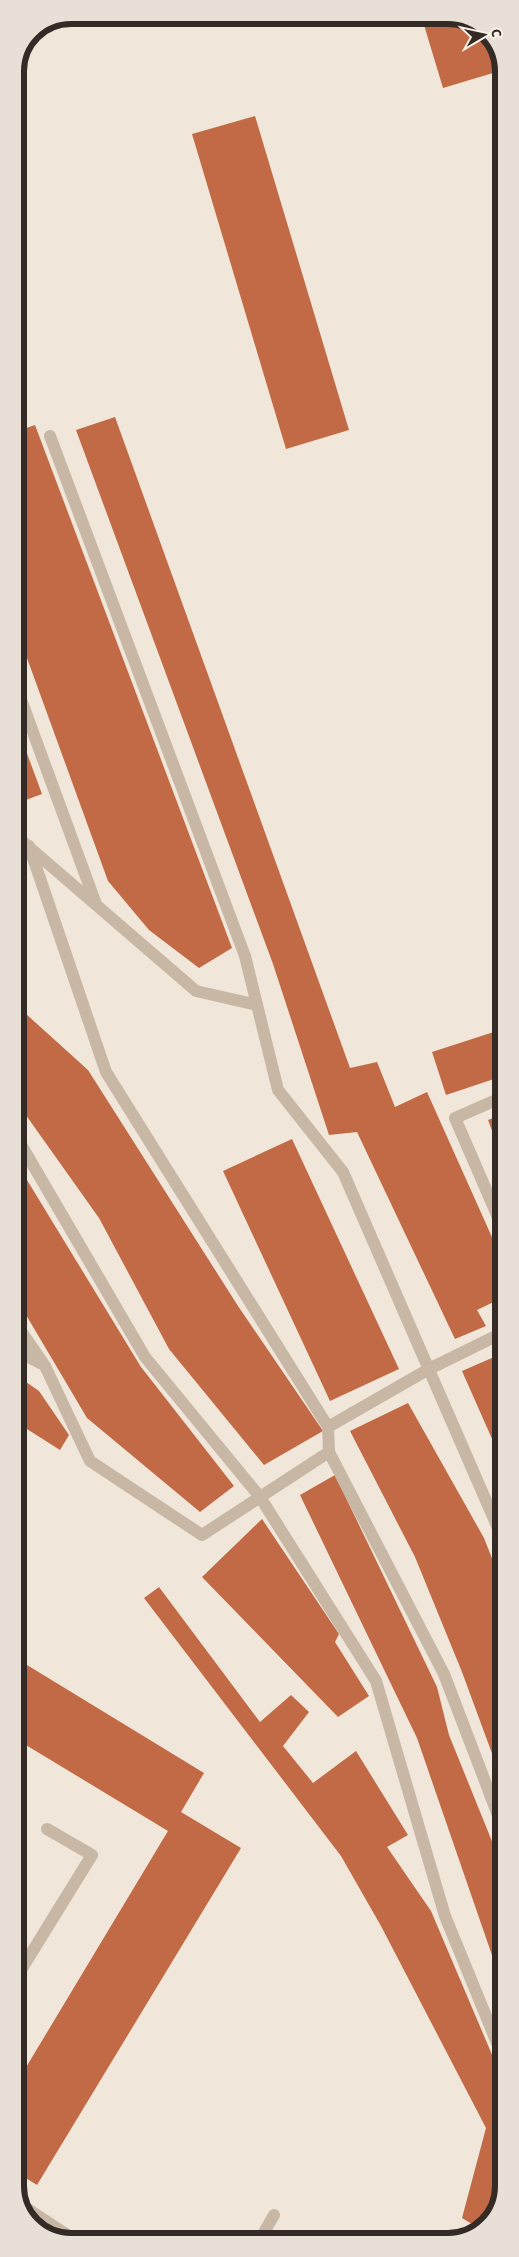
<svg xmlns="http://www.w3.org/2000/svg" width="519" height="2257" viewBox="0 0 519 2257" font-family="'Source Sans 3',sans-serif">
  <rect width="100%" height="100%" fill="#f0e6d9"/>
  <!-- building -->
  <path fill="#c26a45" d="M421 15H455L487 31 503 60V70L443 88Z
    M255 116 349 430 286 449 192 134Z
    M115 417 350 1068 377 1062 395 1107 427 1092 504 1264V1297L477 1310 486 1326 455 1339 357 1132 329 1135 273 964 76 430Z
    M35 425 232 948 199 968 149 930 108 881 15 625V432Z
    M15 721 42 794 15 804Z
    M15 945 23 952 15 959Z
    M15 1004 88 1070 238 1306 323 1431 264 1465 169 1349 99 1218 23 1111 15 1103Z
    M503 1029V1076L446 1095 432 1052Z
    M503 1114 504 1160H503L488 1120Z
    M292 1139 399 1369 330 1401 223 1171Z
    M16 1162 141 1367 234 1486 200 1512 87 1418 16 1298Z
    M501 1354 504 1361V1466L462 1371Z
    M16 1375 39 1391 69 1435 60 1450 16 1422Z
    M408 1403 484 1538 504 1589V1786L462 1672 415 1557 350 1431Z
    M335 1475 437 1687 449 1735 504 1871V1990L417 1738 300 1495Z
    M262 1519 339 1634 335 1642 369 1696 338 1717 202 1577Z
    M159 1587 260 1722 291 1695 309 1712 283 1746 313 1783 356 1751 408 1835 387 1847 431 1911 504 2083V2120L502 2126 504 2127V2186L490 2223 480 2229 462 2218 486 2128 381 1926 341 1856 144 1598Z
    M27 1665 204 1773 181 1812 241 1848 37 2185 16 2172V2084L168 1831 16 1739V1683Z"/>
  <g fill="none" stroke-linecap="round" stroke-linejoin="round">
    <!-- lane -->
    <path stroke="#c8b7a5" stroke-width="12" d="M50 436 245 956 278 1090 343 1172 504 1542
      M15 683 96 904
      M15 835 196 991 257 1005
      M29 846 106 1072 328 1427 329 1452 444 1674 504 1831
      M503 1097 455 1118 504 1231
      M16 1136 145 1357 260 1497 376 1681 445 1916 504 2060
      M16 1324 45 1366 90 1461 202 1535 329 1452
      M16 1351 42 1364
      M328 1427 429 1369 504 1332
      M16 1978 92 1855 47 1829
      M20 2204 78 2242
      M259 2241 274 2215"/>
  </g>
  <!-- crop -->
  <path d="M0 0H519V2257H0ZM71 24H448A47 47 0 0 1 495 71V2186A47 47 0 0 1 448 2233H71A47 47 0 0 1 24 2186V71A47 47 0 0 1 71 24Z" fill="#e8e0d6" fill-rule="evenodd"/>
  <path fill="none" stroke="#342b26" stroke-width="6" d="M71 24H448A47 47 0 0 1 495 71V2186A47 47 0 0 1 448 2233H71A47 47 0 0 1 24 2186V71A47 47 0 0 1 71 24Z"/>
  <!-- north arrow -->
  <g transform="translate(484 35) rotate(81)" stroke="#f8f0e5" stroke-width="4" paint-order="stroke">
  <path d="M0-4L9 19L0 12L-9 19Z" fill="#342b26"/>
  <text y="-8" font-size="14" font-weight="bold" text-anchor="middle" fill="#342b26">С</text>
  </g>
</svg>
